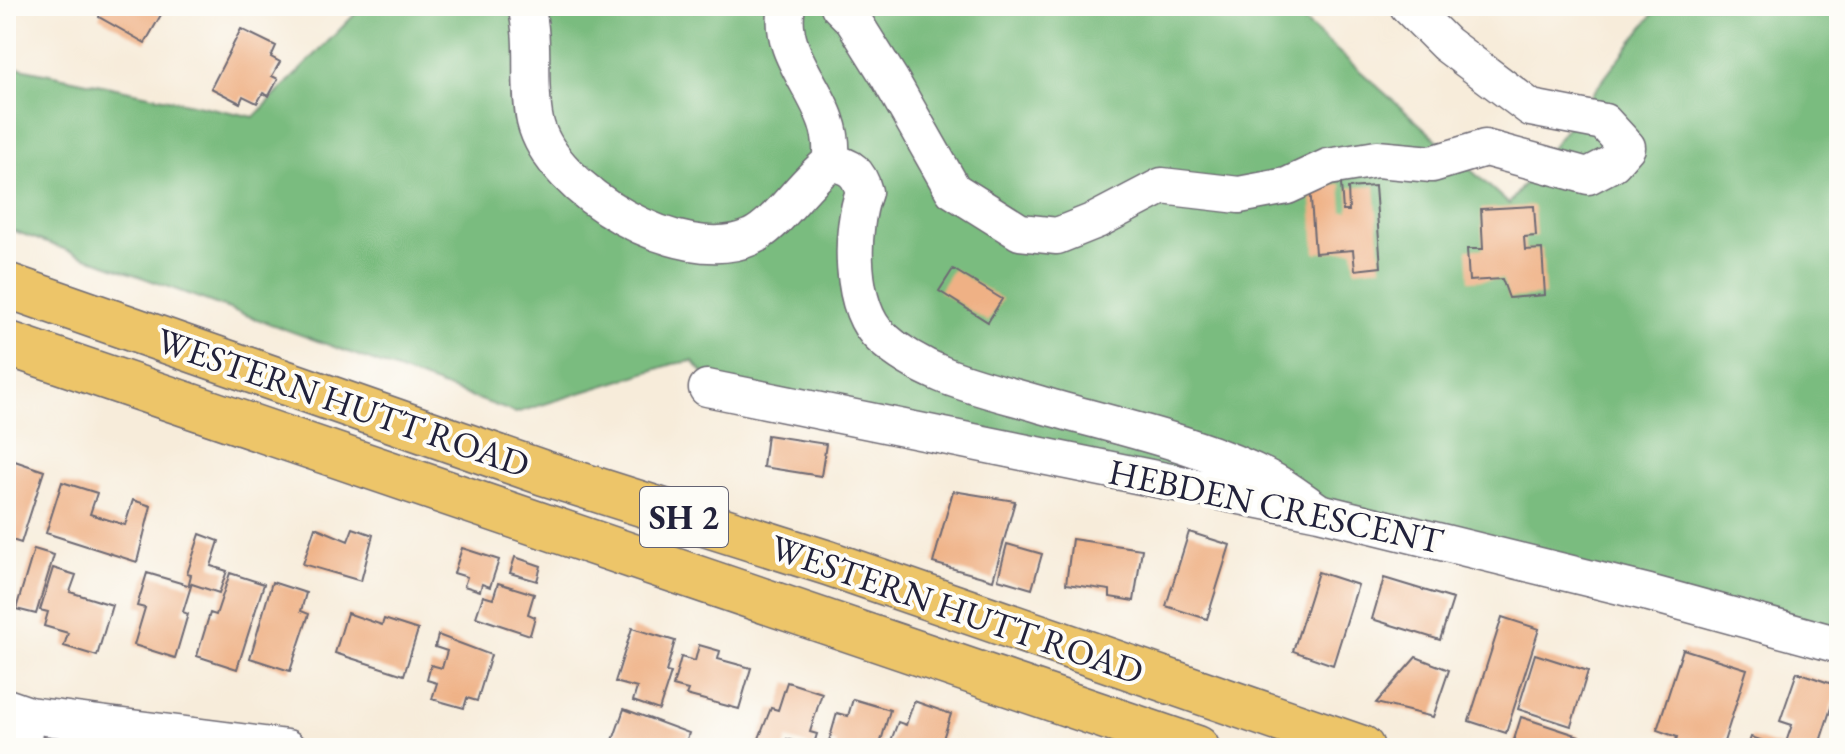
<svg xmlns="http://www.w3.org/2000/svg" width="1845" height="754" viewBox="0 0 1845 754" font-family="'EB Garamond',serif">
  <rect width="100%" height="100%" fill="#fdfcf7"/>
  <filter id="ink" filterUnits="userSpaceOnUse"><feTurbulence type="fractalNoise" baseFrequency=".0125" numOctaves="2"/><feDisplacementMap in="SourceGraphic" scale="16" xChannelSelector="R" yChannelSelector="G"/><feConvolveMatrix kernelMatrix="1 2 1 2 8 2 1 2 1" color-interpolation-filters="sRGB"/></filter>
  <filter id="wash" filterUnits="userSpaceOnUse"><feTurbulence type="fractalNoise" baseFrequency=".006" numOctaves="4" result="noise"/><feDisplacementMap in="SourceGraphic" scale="32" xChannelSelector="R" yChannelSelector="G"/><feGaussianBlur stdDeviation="1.8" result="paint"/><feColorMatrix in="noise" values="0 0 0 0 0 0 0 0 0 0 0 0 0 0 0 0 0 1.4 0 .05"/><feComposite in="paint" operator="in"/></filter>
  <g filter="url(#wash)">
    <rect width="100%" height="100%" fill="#f7ecda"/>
    <!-- forest -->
    <path fill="#7abc7f" stroke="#4e6f5d" stroke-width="2" d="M363 6H1297L1304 21 1509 204 1659 6H1839V638L711 382 693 361 673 364 516 413 6 228V65L254 117Z"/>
    <g id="blocks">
      <!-- building -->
      <path fill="#efb185" d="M103 6H166L145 43 99 17Z
        M241 29 276 46 271 57 280 62 272 76 278 79 269 96 263 93 257 103 243 96 240 103 211 88Z
        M1341 184 1343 211H1349L1348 188 1375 186 1381 267 1355 270 1353 250 1315 253 1310 186Z
        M1534 206 1536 236 1524 237 1525 250 1542 249 1545 295 1509 298 1502 279 1469 281 1467 249H1483L1481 209Z
        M953 269 1002 299 988 322 939 291Z
        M767 435 826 444 821 476 763 467Z
        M6 458 44 471 21 543 12 540 11 545 6 544Z
        M62 482 97 493 90 514 125 525 133 500 151 506 137 562 46 533Z
        M953 491 1015 501 993 580 933 563Z
        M315 527 348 541 353 528 373 535 361 581 303 564Z
        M1189 532 1230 545 1207 619 1166 606Z
        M200 534 219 541 211 566 227 571 219 593 189 583 191 575 187 574Z
        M1072 539 1142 549 1134 601 1110 597V590L1066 584Z
        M1007 544 1042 554 1032 589 998 579Z
        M462 548 499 560 490 587 482 584 480 591 464 586 467 577 454 573Z
        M34 549 54 555 36 614 16 609Z
        M515 557 541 566 537 581 510 573Z
        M53 568 76 575 70 592 112 605 97 656 64 646 68 633 44 626 48 612 40 610Z
        M1318 572 1358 585 1333 665 1293 651Z
        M147 573 191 586 183 612 188 614 175 658 134 645 145 608 137 606Z
        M230 573 264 584 237 669 197 656 210 613 216 615Z
        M1384 578 1453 599 1440 640 1372 619Z
        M272 582 306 593 301 611 309 614 290 671 250 658Z
        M498 583 534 594 528 614 535 617 530 635 476 617 483 596 493 599Z
        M347 613 382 625 384 619 418 630 404 675 335 653Z
        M1502 617 1539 629 1506 733 1469 721Z
        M632 628 675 641 666 672 671 673 659 710 633 701 637 688 615 682Z
        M438 635 491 655 477 701 467 698 464 708 432 699 437 683 427 680 431 665 442 668 447 651 435 647Z
        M699 645 720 651 718 659 751 668 739 709 686 695 688 690 673 686 681 657 695 661Z
        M1683 649 1747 669 1722 748H1674L1677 737 1657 730Z
        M1535 654 1588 671 1571 726 1518 709Z
        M1416 657 1449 670 1433 717 1376 703Z
        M1797 672 1838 686 1818 748H1784L1792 725 1780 721Z
        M787 682 822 693 810 732 817 734 813 747 787 739 784 748 756 746 771 708 778 710Z
        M853 699 890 710 879 748H835L837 743 829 741 837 713 848 716Z
        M914 701 951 714 940 748 889 746 898 722 906 725Z
        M624 709 689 733 684 748H625L612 743Z
        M1521 717 1579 736 1575 748H1530L1513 743Z
        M1751 737 1782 747V748H1747Z"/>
    </g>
  </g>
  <g filter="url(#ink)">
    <use href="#blocks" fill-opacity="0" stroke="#6d6973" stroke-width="2"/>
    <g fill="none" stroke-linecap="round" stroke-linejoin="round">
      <!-- minor casing -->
      <g stroke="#6d6973" stroke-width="39">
        <path id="minor" d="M526 6C536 44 527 84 535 121 552 192 683 268 751 237 777 226 803 182 830 163 851 165 859 173 864 192 850 229 849 308 881 337 926 378 985 388 1042 405 1119 427 1202 444 1273 481 1289 490 1304 502 1319 512
          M787 6C775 64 841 102 830 163
          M839 6 853 20 890 79 953 190 1020 232 1057 236 1097 220 1162 186 1239 195 1287 186 1328 167 1377 159 1432 164 1485 148 1588 176 1613 163 1627 147 1604 122 1531 108 1446 44 1408 6
          M707 388 1319 512 1649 593 1839 645
          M6 707 29 715 287 748
          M19 748 29 715"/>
      </g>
      <!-- trunk casing -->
      <g stroke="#6d6973" stroke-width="47">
        <path id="trunk" d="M6 285 544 473 828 563 1362 748
          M6 343 1197 748"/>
      </g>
      <!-- minor -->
      <use href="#minor" stroke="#fff" stroke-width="36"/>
      <!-- trunk -->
      <use href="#trunk" stroke="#edc569" stroke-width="44"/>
    </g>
  </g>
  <g text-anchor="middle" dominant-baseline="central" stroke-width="8" stroke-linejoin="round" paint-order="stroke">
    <!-- shield labels -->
    <rect fill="#fdfcf7" stroke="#646373" stroke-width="2" x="640" y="487" width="88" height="60" rx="6"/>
    <g font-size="34" font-weight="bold" fill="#22223b">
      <text x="684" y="517">SH 2</text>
    </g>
    <!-- street labels -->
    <g font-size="36" fill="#22223b" stroke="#fdfcf7">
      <text transform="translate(343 402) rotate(19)">WESTERN HUTT ROAD</text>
      <text transform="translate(1276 506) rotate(12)">HEBDEN CRESCENT</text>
      <text transform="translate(957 609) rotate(19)">WESTERN HUTT ROAD</text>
    </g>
  </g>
  <!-- margin -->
  <rect width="1845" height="754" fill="none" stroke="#fdfcf7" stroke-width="32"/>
</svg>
